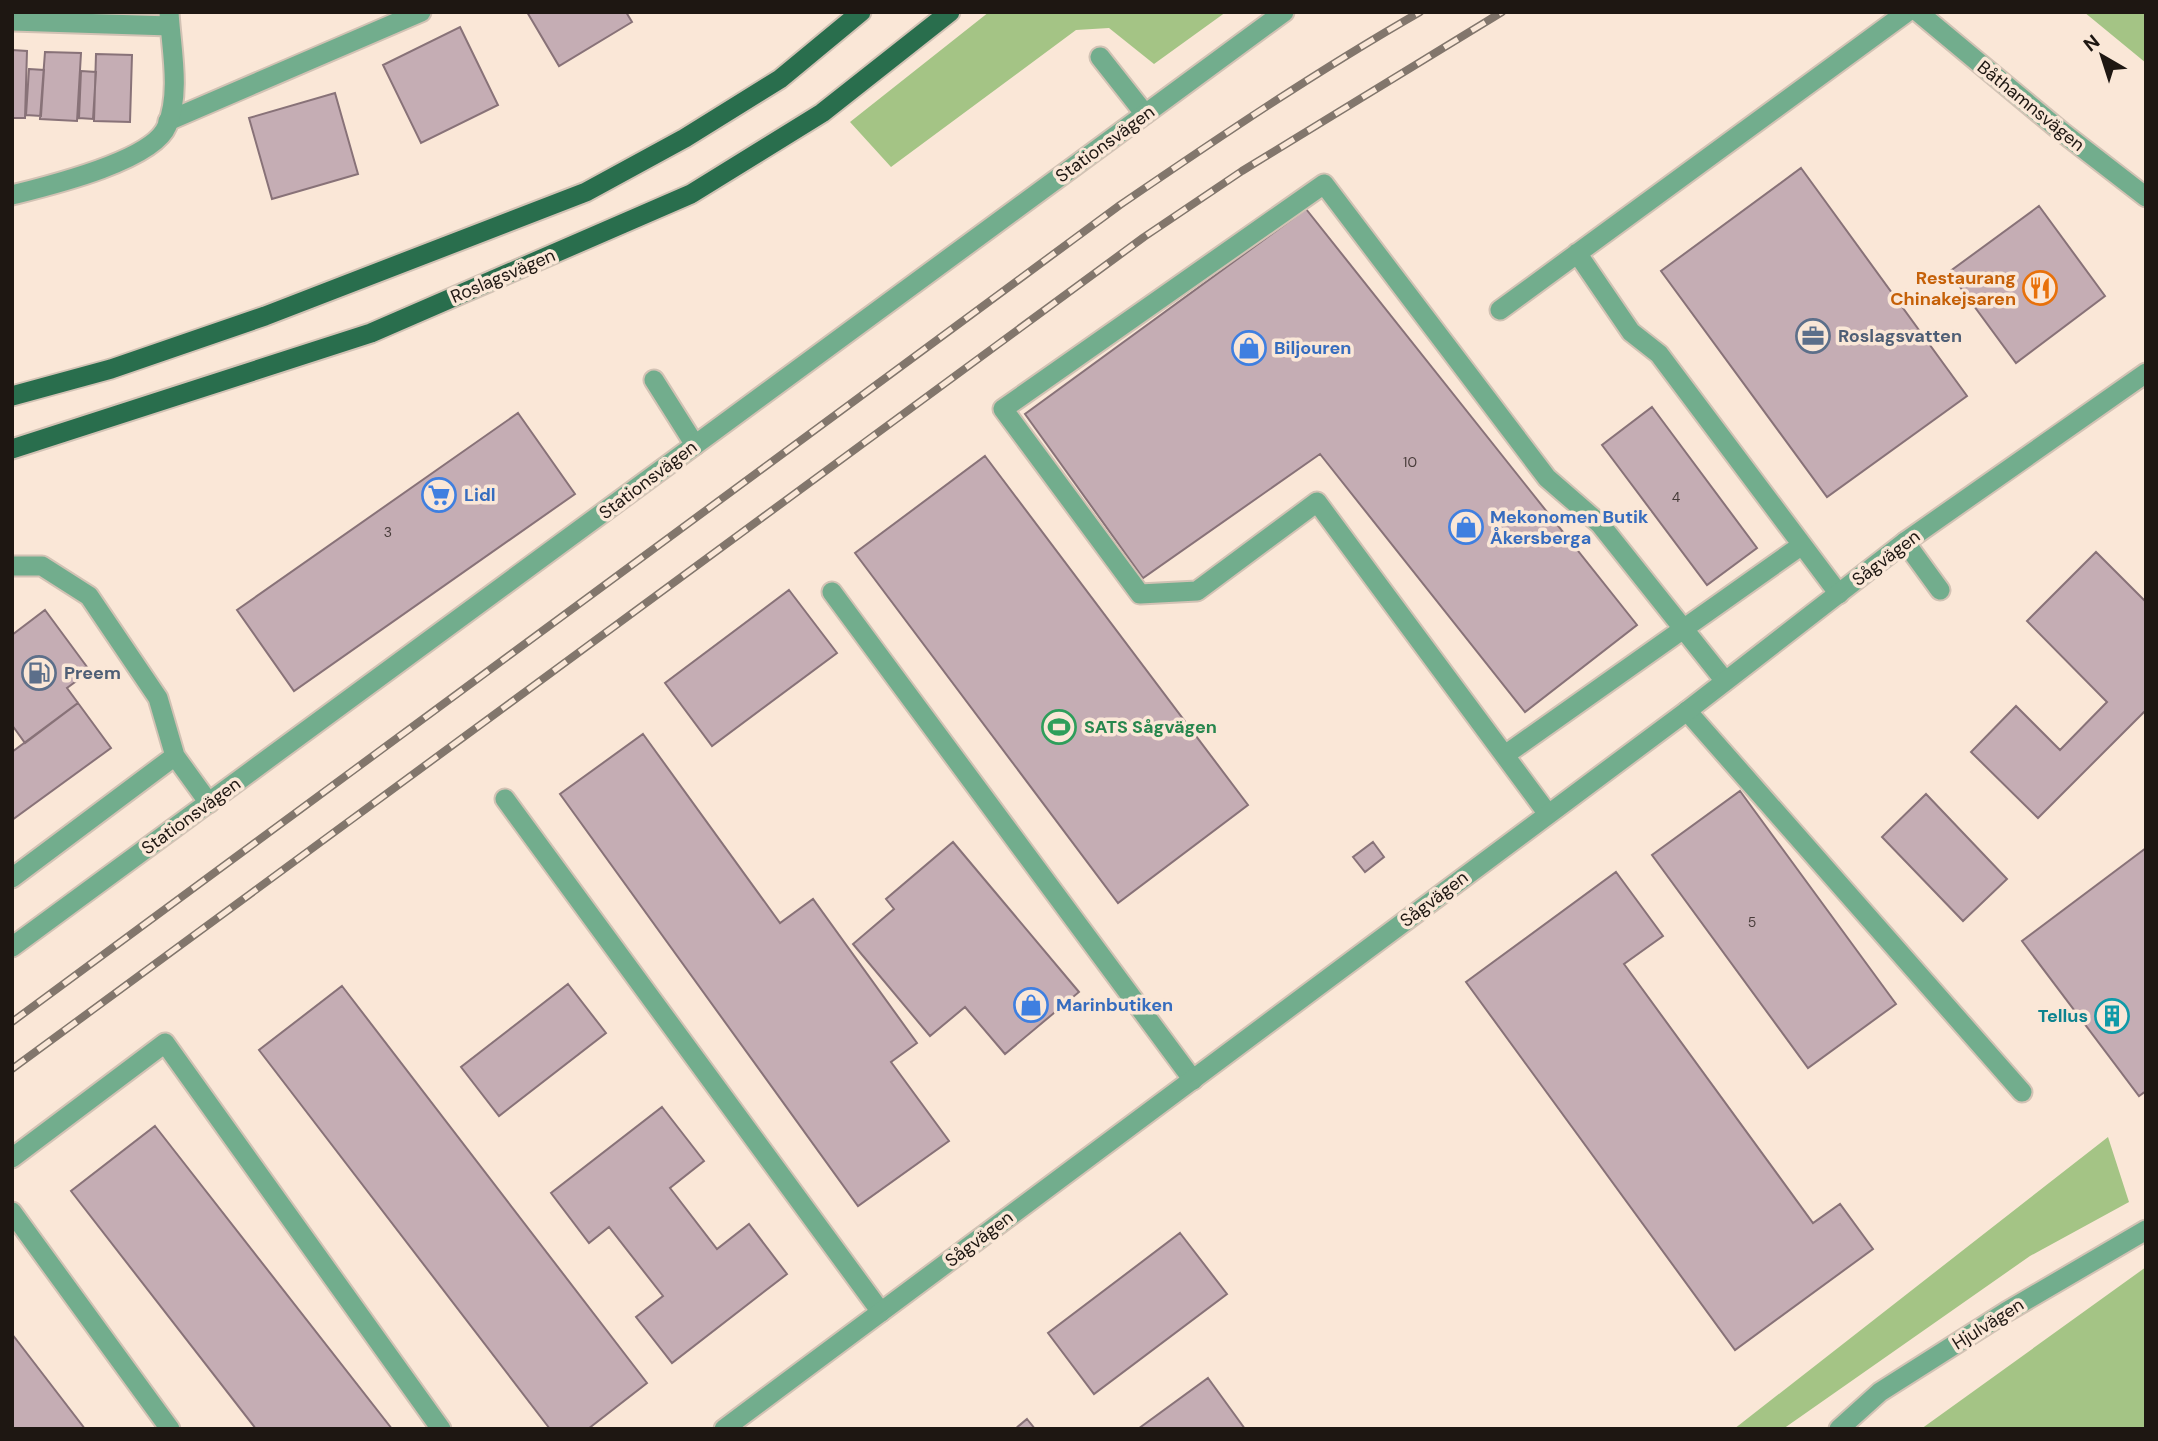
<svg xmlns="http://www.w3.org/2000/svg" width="2158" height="1441" viewBox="0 0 2158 1441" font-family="'DM Sans',sans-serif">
  <rect width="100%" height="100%" fill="#fae7d7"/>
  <!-- green -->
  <path fill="#a4c485" d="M989 12H1226L1154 64 1109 28 1076 30 891 167 850 122Z
    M2084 12H2146V63Z
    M2108 1137 2129 1202 2030 1256 1783 1429H1734Z
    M2146 1267V1429H1921Z"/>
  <!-- building -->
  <path fill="#c5adb4" stroke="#887278" stroke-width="2" d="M527 12H626L632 22 559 66Z
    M460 27 498 105 421 143 383 65Z
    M12 50 27 51 25 118H12Z
    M45 52 81 53 77 121 40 119Z
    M96 54 132 55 130 122 94 121Z
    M29 69 44 70 41 116 26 115Z
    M81 71 96 72 93 119 79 118Z
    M335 93 358 174 272 199 249 118Z
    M1801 168 1967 396 1827 497 1661 271Z
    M2039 206 2105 296 2016 363 1949 272Z
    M1306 209 1637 625 1525 712 1320 454 1143 578 1025 414Z
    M1652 407 1757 548 1707 585 1602 445Z
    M518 413 575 494 294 691 237 610Z
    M985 456 1248 805 1118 903 855 553Z
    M2096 552 2146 602V710L2038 818 1971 752 2016 706 2060 750 2107 702 2027 621Z
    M789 590 837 653 712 746 665 683Z
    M45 610 90 671 67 688 78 703 25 743 12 725V635Z
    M78 703 111 748 12 820V752Z
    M643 734 780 923 813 899 917 1043 891 1062 949 1141 858 1206 560 794Z
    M1740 791 1896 1004 1808 1068 1652 855Z
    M1926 794 2007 879 1963 921 1882 837Z
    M953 842 1079 992 1005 1054 965 1007 930 1036 853 944 894 909 886 899Z
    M1373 842 1384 857 1365 872 1353 857Z
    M2146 848V1091L2139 1096 2022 941Z
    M1616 872 1663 936 1624 964 1813 1223 1840 1204 1873 1249 1735 1350 1466 982Z
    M568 984 606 1033 499 1116 461 1067Z
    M342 986 647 1383 588 1429H550L259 1050Z
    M662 1107 704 1161 670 1188 717 1249 749 1224 787 1274 672 1363 636 1317 663 1296 609 1227 589 1243 551 1193Z
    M155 1126 392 1429H256L71 1191Z
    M1180 1233 1227 1294 1094 1394 1048 1333Z
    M12 1334 85 1429H12Z
    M1208 1378 1245 1429H1138Z
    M1027 1419 1035 1429H1015Z"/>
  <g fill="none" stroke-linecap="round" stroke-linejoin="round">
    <!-- service casing -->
    <g stroke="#d2c2b4" stroke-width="23">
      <path id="service" d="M1100 57 1145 114
        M168 121 421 12
        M1577 253 1631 332 1659 354 1839 594
        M1500 310 1907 12
        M654 380 695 445
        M1905 542 1940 590
        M12 566H42L89 596 158 698 175 756 209 803
        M832 592 1193 1080
        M1687 711 2022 1092
        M1505 755 1802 545
        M505 799 881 1312
        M1548 814 1317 502 1197 591 1140 594 1003 409 1324 184 1547 478 1600 524 1725 681
        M12 878 175 756
        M12 1158 165 1043 441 1429
        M12 1212 170 1429"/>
    </g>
    <!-- minor casing -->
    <g stroke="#d2c2b4" stroke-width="23">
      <path id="minor" d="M1918 12 2062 132 2146 197
        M12 21 170 26
        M12 195C48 186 153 161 167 126 181 92 171 48 169 12
        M12 947 1284 12"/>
    </g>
    <!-- tertiary casing -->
    <g stroke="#d2c2b4" stroke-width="23">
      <path id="tertiary" d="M724 1429 1687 711 1905 542 2146 373
        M1839 1429 1880 1392 2006 1312 2146 1230"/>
    </g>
    <!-- primary casing -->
    <g stroke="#d2c2b4" stroke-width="23">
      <path id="primary" d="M12 396 111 369 265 316 586 192 685 138 780 79 861 12
        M12 449 371 333 691 194 822 113 950 12"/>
    </g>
    <!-- service -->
    <use href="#service" stroke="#72ad8d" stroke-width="19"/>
    <!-- minor -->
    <use href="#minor" stroke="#72ad8d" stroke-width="19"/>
    <!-- tertiary -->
    <use href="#tertiary" stroke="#72ad8d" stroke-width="19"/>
    <!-- primary -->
    <use href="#primary" stroke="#296e4d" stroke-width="19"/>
    <!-- rail casing -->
    <g stroke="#82766c" stroke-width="8">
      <path id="rail" d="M12 1022 1120 205C1218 138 1317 71 1420 12
        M12 1069 1144 237 1242 171 1502 12"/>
    </g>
    <!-- rail -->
    <use href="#rail" stroke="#fae7d7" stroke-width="5" stroke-dasharray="16" stroke-linecap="butt"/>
  </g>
  <!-- icons -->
  <defs>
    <g id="restaurant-ring" transform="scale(1.75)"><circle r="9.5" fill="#fae7d7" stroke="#e8710a" stroke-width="1.5"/><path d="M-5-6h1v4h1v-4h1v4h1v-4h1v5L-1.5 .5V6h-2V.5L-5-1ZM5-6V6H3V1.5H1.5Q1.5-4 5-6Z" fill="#e8710a"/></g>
    <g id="office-ring" transform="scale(1.75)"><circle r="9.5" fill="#fae7d7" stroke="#5c6f8a" stroke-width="1.5"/><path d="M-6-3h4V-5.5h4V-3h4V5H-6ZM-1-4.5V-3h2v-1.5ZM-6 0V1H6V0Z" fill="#5c6f8a"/></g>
    <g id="shop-ring" transform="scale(1.75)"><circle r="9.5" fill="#fae7d7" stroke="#3f7fe0" stroke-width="1.5"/><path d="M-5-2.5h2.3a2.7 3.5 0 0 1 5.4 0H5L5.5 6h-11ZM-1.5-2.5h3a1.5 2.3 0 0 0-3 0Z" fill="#3f7fe0"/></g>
    <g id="supermarket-ring" transform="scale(1.75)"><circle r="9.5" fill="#fae7d7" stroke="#3f7fe0" stroke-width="1.5"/><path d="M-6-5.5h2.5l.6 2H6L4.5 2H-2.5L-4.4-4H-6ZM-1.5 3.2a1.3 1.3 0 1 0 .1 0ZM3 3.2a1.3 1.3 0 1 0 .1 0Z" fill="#3f7fe0"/></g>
    <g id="fuel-ring" transform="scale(1.75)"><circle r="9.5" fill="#fae7d7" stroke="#5c6f8a" stroke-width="1.5"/><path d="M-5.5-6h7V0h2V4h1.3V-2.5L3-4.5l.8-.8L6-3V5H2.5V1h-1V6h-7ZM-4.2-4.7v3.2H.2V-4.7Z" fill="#5c6f8a"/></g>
    <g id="stadium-ring" transform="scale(1.75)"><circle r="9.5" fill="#fae7d7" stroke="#2e9e5b" stroke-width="1.5"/><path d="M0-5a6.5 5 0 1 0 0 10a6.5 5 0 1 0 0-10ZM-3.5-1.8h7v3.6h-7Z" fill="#2e9e5b"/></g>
    <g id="building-ring" transform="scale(1.75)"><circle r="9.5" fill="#fae7d7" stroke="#0f9aa8" stroke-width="1.5"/><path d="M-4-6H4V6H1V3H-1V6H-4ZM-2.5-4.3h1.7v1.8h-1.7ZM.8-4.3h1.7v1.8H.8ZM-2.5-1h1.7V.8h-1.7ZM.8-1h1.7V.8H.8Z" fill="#0f9aa8"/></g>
  </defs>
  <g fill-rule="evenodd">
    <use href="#restaurant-ring" x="2040" y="288"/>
    <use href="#office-ring" x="1813" y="336"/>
    <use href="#shop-ring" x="1249" y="348"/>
    <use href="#supermarket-ring" x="439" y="495"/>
    <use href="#shop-ring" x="1466" y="527"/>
    <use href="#fuel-ring" x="39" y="673"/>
    <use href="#stadium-ring" x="1059" y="727"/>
    <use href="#shop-ring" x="1031" y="1005"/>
    <use href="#building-ring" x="2112" y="1016"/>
  </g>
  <g text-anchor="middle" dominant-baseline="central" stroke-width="7" stroke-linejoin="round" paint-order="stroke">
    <!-- number labels -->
    <g font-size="14" fill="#483c3a">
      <text x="1410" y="462">10</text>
      <text x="1676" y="497">4</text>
      <text x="388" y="532">3</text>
      <text x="1752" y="922">5</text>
    </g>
    <!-- street labels -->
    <g font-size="18" fill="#1e1712" stroke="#fae7d7">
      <text transform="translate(2031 106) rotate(39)">Båthamnsvägen</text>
      <text transform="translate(1105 144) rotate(-36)">Stationsvägen</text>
      <text transform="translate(503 276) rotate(-23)">Roslagsvägen</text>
      <text transform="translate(648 480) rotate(-37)">Stationsvägen</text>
      <text transform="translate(1886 558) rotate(-37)">Sågvägen</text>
      <text transform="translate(191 816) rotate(-36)">Stationsvägen</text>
      <text transform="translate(1434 899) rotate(-37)">Sågvägen</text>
      <text transform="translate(979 1239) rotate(-37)">Sågvägen</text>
      <text transform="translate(1988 1324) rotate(-32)">Hjulvägen</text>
    </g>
    <!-- food labels -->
    <g font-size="18" font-weight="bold" fill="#c56008" stroke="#fae7d7" text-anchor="end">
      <text x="2016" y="278">Restaurang<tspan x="2016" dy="21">Chinakejsaren</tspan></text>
    </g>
    <!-- service labels -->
    <g font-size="18" font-weight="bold" fill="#4e5e75" stroke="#fae7d7" text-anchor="start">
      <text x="1838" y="336">Roslagsvatten</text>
      <text x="64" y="673">Preem</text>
    </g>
    <!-- shop labels -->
    <g font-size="18" font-weight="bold" fill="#366cbe" stroke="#fae7d7" text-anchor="start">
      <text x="1274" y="348">Biljouren</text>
      <text x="464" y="495">Lidl</text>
      <text x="1490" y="517">Mekonomen Butik<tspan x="1490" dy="21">Åkersberga</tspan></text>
      <text x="1056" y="1005">Marinbutiken</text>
    </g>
    <!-- leisure labels -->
    <g font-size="18" font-weight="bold" fill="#27864d" stroke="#fae7d7" text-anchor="start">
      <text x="1084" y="727">SATS Sågvägen</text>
    </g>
    <!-- culture labels -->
    <g font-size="18" font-weight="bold" fill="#0d838f" stroke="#fae7d7" text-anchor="end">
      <text x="2088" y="1016">Tellus</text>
    </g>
  </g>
  <!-- border -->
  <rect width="2158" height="1441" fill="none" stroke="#1e1712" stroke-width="28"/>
  <!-- north arrow -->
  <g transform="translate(2102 56) rotate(321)" stroke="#fae7d7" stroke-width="5" paint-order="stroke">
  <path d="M0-5L12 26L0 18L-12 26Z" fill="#1e1712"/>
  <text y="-10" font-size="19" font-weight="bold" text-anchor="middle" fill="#1e1712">N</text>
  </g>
</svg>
